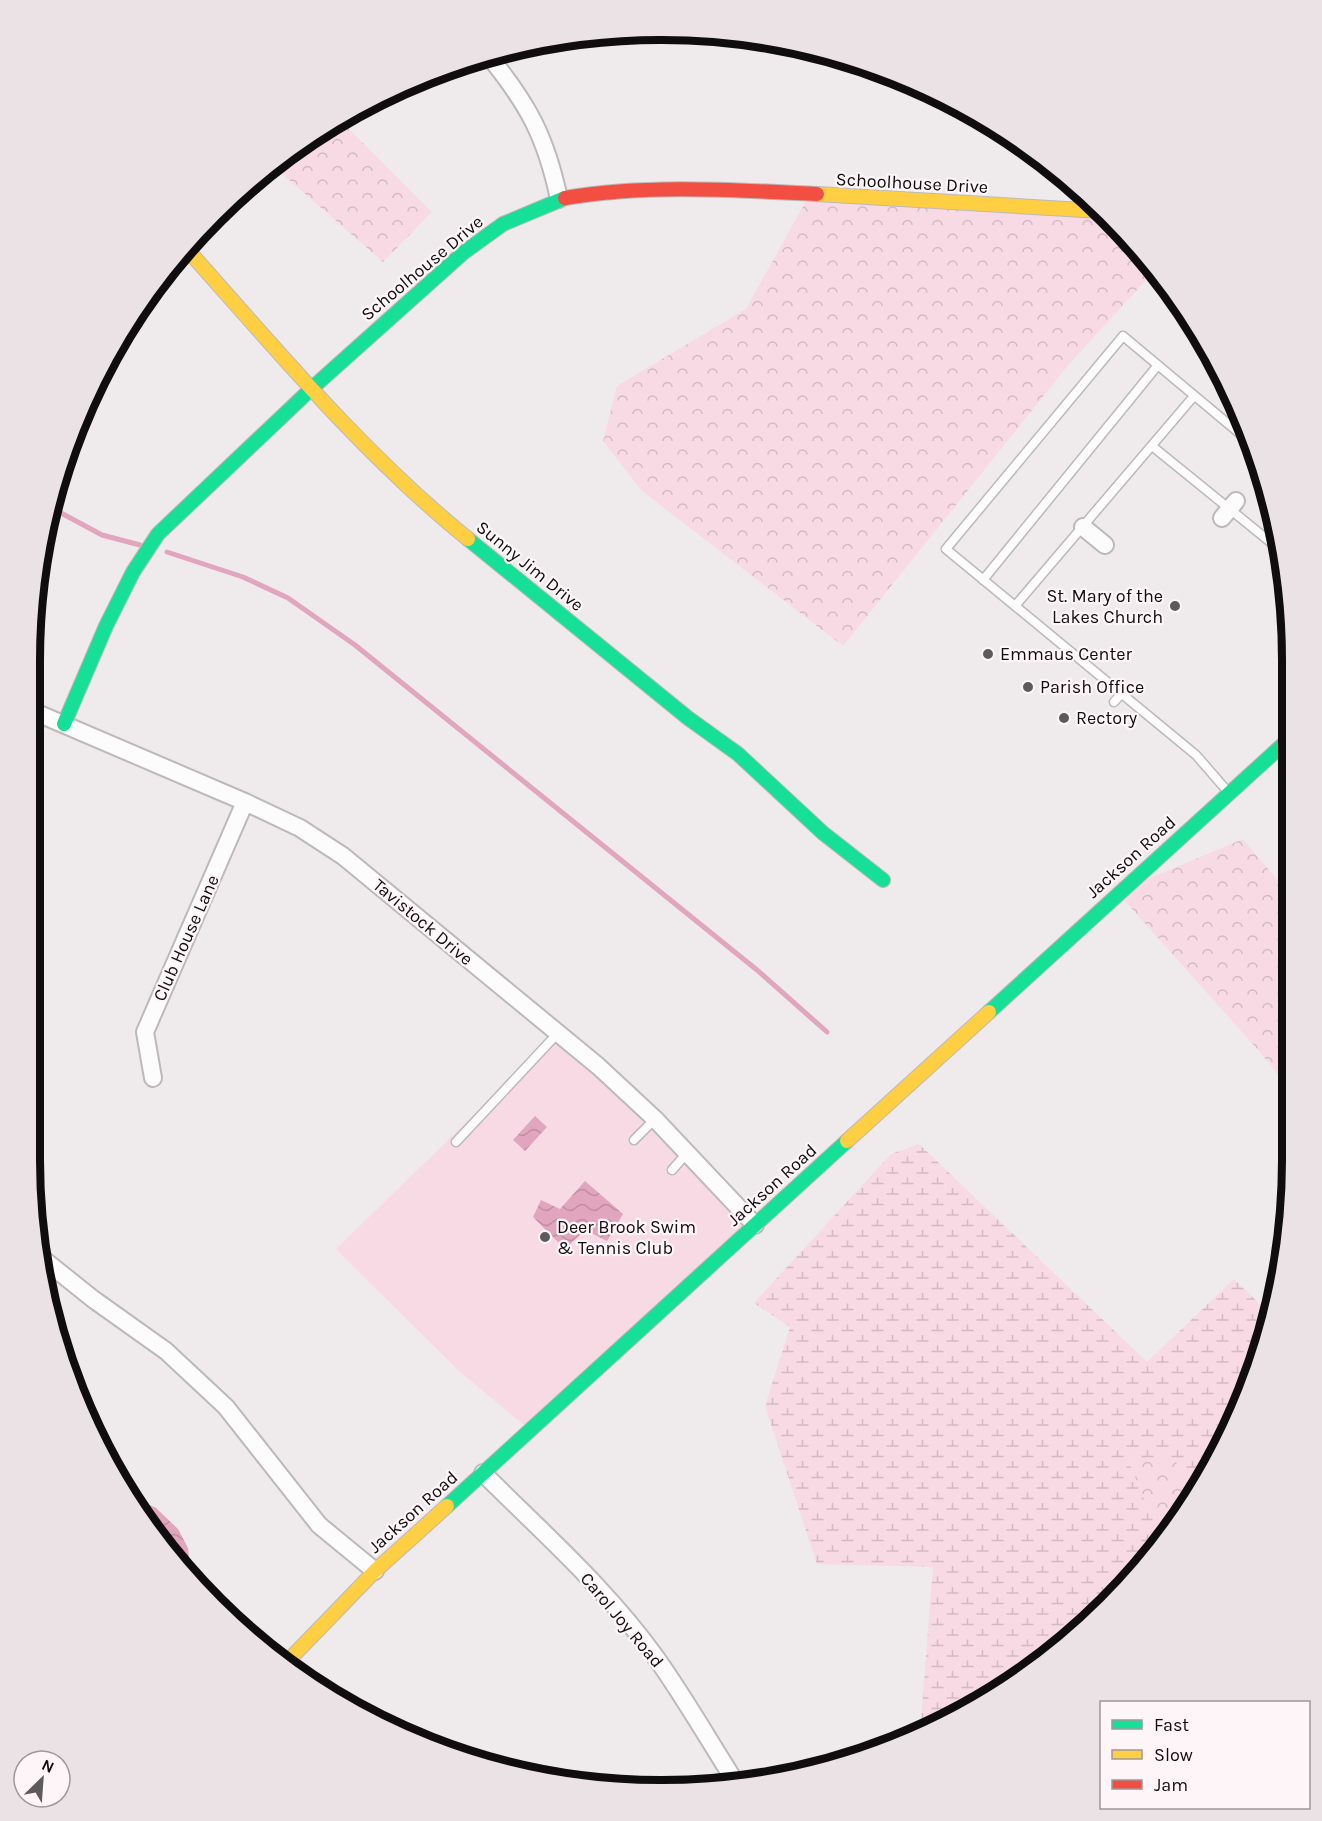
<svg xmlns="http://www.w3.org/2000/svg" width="1322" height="1821" viewBox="0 0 1322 1821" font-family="Karla,sans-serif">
  <defs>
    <pattern id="forest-crowns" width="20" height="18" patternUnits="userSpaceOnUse" patternTransform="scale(1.5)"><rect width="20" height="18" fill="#f7dae4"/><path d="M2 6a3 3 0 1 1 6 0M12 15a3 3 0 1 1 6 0" fill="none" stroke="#d3bac2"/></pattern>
    <pattern id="wetland-marsh" width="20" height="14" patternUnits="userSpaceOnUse" patternTransform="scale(1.5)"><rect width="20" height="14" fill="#f7dae4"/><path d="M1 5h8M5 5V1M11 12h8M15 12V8" fill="none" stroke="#d3bac2"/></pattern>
    <pattern id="water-waves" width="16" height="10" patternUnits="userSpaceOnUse" patternTransform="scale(1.5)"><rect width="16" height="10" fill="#e1a5bd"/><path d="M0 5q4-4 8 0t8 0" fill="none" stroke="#c08da1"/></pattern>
  </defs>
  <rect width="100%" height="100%" fill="#efeaec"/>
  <!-- forest -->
  <path fill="url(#forest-crowns)" d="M341 121 432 212 383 262 272 165Z
    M810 194 1100 211 1138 252 1148 278 1069 364 843 646 642 491 603 441 617 386 746 309Z
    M1243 839 1289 894 1290 1089 1259 1051 1117 892Z
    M1128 1460H1175L1195 1493 1161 1540Z"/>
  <!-- wetland -->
  <path fill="url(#wetland-marsh)" d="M919 1144 1147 1362 1234 1279 1269 1313 1259 1363 1208 1475 1195 1493 1175 1460H1128L1161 1540 1136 1576 1045 1660 920 1733 933 1567 817 1564 765 1406 790 1327 754 1303 891 1154Z"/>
  <!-- pitch -->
  <path fill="#f7dae4" d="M558 1033 755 1225 529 1429 460 1372 336 1249Z"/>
  <!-- water -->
  <path fill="url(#water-waves)" d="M535 1116 547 1127 525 1151 513 1140Z
    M585 1181 623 1214 607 1241 585 1230 565 1249 533 1217 541 1200 560 1209Z
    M94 1432 112 1454 132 1497 156 1508 178 1529 188 1548 190 1572 136 1510Z"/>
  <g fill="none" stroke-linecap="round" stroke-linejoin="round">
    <!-- stream -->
    <path stroke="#e1a5bd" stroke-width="5" d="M50 507 102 535 140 545
      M167 552 243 577 288 598 355 645 757 970 827 1032"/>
    <!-- lane casing -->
    <g stroke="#bdb9ba" stroke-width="11">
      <path id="lane" d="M1152 446 1279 549
        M983 580 1158 365
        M1015 606 1194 396
        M1114 702 1121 694
        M1229 793 1196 755 946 549 1123 336 1250 442
        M634 1140 655 1119
        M456 1142 558 1033
        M672 1170 687 1153"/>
    </g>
    <!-- street casing -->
    <g stroke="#bdb9ba" stroke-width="20">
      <path id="street" d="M488 55C528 104 546 137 559 199
        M1222 518 1236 501
        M1083 527 1105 545
        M30 710 245 802 300 828 343 856 598 1066 655 1119 755 1225
        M153 1078 145 1032 245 802
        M43 1259 93 1299 166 1351 226 1407 319 1525 375 1571
        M483 1473C543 1533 608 1590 657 1659 686 1700 711 1744 738 1786"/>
    </g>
    <!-- fast casing -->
    <g stroke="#bdb9ba" stroke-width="16">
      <path id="fast" d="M468 539 688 718 738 754 823 833 883 880
        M64 724 106 626 133 572 158 534 311 389 463 253 503 224 565 198
        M989 1012 1288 740
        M447 1506 847 1141"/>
    </g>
    <!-- slow casing -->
    <g stroke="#bdb9ba" stroke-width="16">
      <path id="slow" d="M817 194 1100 211
        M185 247C275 348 363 454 468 539
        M847 1141 989 1012
        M287 1662 375 1571 447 1506"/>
    </g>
    <!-- jam casing -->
    <g stroke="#bdb9ba" stroke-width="16">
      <path id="jam" d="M565 198C647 184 734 190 817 194"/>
    </g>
    <!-- lane -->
    <use href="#lane" stroke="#fdfcfc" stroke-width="8"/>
    <!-- street -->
    <use href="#street" stroke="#fdfcfc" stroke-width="16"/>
    <!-- fast -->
    <use href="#fast" stroke="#16e098" stroke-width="14"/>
    <!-- slow -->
    <use href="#slow" stroke="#ffcf43" stroke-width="14"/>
    <!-- jam -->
    <use href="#jam" stroke="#f24e42" stroke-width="14"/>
  </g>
  <!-- markers -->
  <g fill="#5e5a5c" stroke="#fef5f8" stroke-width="2">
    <circle cx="1175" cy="606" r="6"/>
    <circle cx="988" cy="654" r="6"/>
    <circle cx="1028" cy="687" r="6"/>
    <circle cx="1064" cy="718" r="6"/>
    <circle cx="545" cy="1237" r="6"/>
  </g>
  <g text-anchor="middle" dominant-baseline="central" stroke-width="4.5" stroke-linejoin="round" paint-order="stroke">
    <!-- street labels -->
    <g font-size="18" fill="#100d0e" stroke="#fef5f8">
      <text transform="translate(912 183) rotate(3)">Schoolhouse Drive</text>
      <text transform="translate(422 268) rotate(-40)">Schoolhouse Drive</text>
      <text transform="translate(530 566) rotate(39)">Sunny Jim Drive</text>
      <text transform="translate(1131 857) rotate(-42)">Jackson Road</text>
      <text transform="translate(423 922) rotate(40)">Tavistock Drive</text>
      <text transform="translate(186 938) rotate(-66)">Club House Lane</text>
      <text transform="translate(772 1185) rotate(-42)">Jackson Road</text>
      <text transform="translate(413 1512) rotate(-42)">Jackson Road</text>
      <text transform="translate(622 1620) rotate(50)">Carol Joy Road</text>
    </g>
    <!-- poi labels -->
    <g font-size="18" fill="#100d0e" stroke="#fef5f8" text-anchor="start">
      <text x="1163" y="596" text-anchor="end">St. Mary of the<tspan x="1163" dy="21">Lakes Church</tspan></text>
      <text x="1000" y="654">Emmaus Center</text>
      <text x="1040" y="687">Parish Office</text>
      <text x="1076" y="718">Rectory</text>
      <text x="557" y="1227">Deer Brook Swim<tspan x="557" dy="21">&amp; Tennis Club</tspan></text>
    </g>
  </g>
  <!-- crop -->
  <path d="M0 0H1322V1821H0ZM660 40H662A620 620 0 0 1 1282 660V1160A620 620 0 0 1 662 1780H660A620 620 0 0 1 40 1160V660A620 620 0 0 1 660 40Z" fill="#ebe2e5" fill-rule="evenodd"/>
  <path fill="none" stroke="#100d0e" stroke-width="8" d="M660 40H662A620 620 0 0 1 1282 660V1160A620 620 0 0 1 662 1780H660A620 620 0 0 1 40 1160V660A620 620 0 0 1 660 40Z"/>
  <!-- legend -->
  <rect x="1100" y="1701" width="210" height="108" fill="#fef5f8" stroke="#9f989a" stroke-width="1.5"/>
  <rect x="1112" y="1720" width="30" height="9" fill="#16e098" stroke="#9f989a" stroke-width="1.5"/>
  <text x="1154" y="1731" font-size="18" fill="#100d0e">Fast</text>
  <rect x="1112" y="1750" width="30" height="9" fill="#ffcf43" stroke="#9f989a" stroke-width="1.5"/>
  <text x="1154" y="1761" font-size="18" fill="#100d0e">Slow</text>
  <rect x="1112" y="1780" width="30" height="9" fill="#f24e42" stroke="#9f989a" stroke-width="1.5"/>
  <text x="1154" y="1791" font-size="18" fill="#100d0e">Jam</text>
  <!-- north arrow -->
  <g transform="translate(42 1779) rotate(25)"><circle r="28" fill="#fef5f8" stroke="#9f989a" stroke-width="1.5"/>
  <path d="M0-4.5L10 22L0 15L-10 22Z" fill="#5e5a5c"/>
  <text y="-9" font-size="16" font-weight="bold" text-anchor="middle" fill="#100d0e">N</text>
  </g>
</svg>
